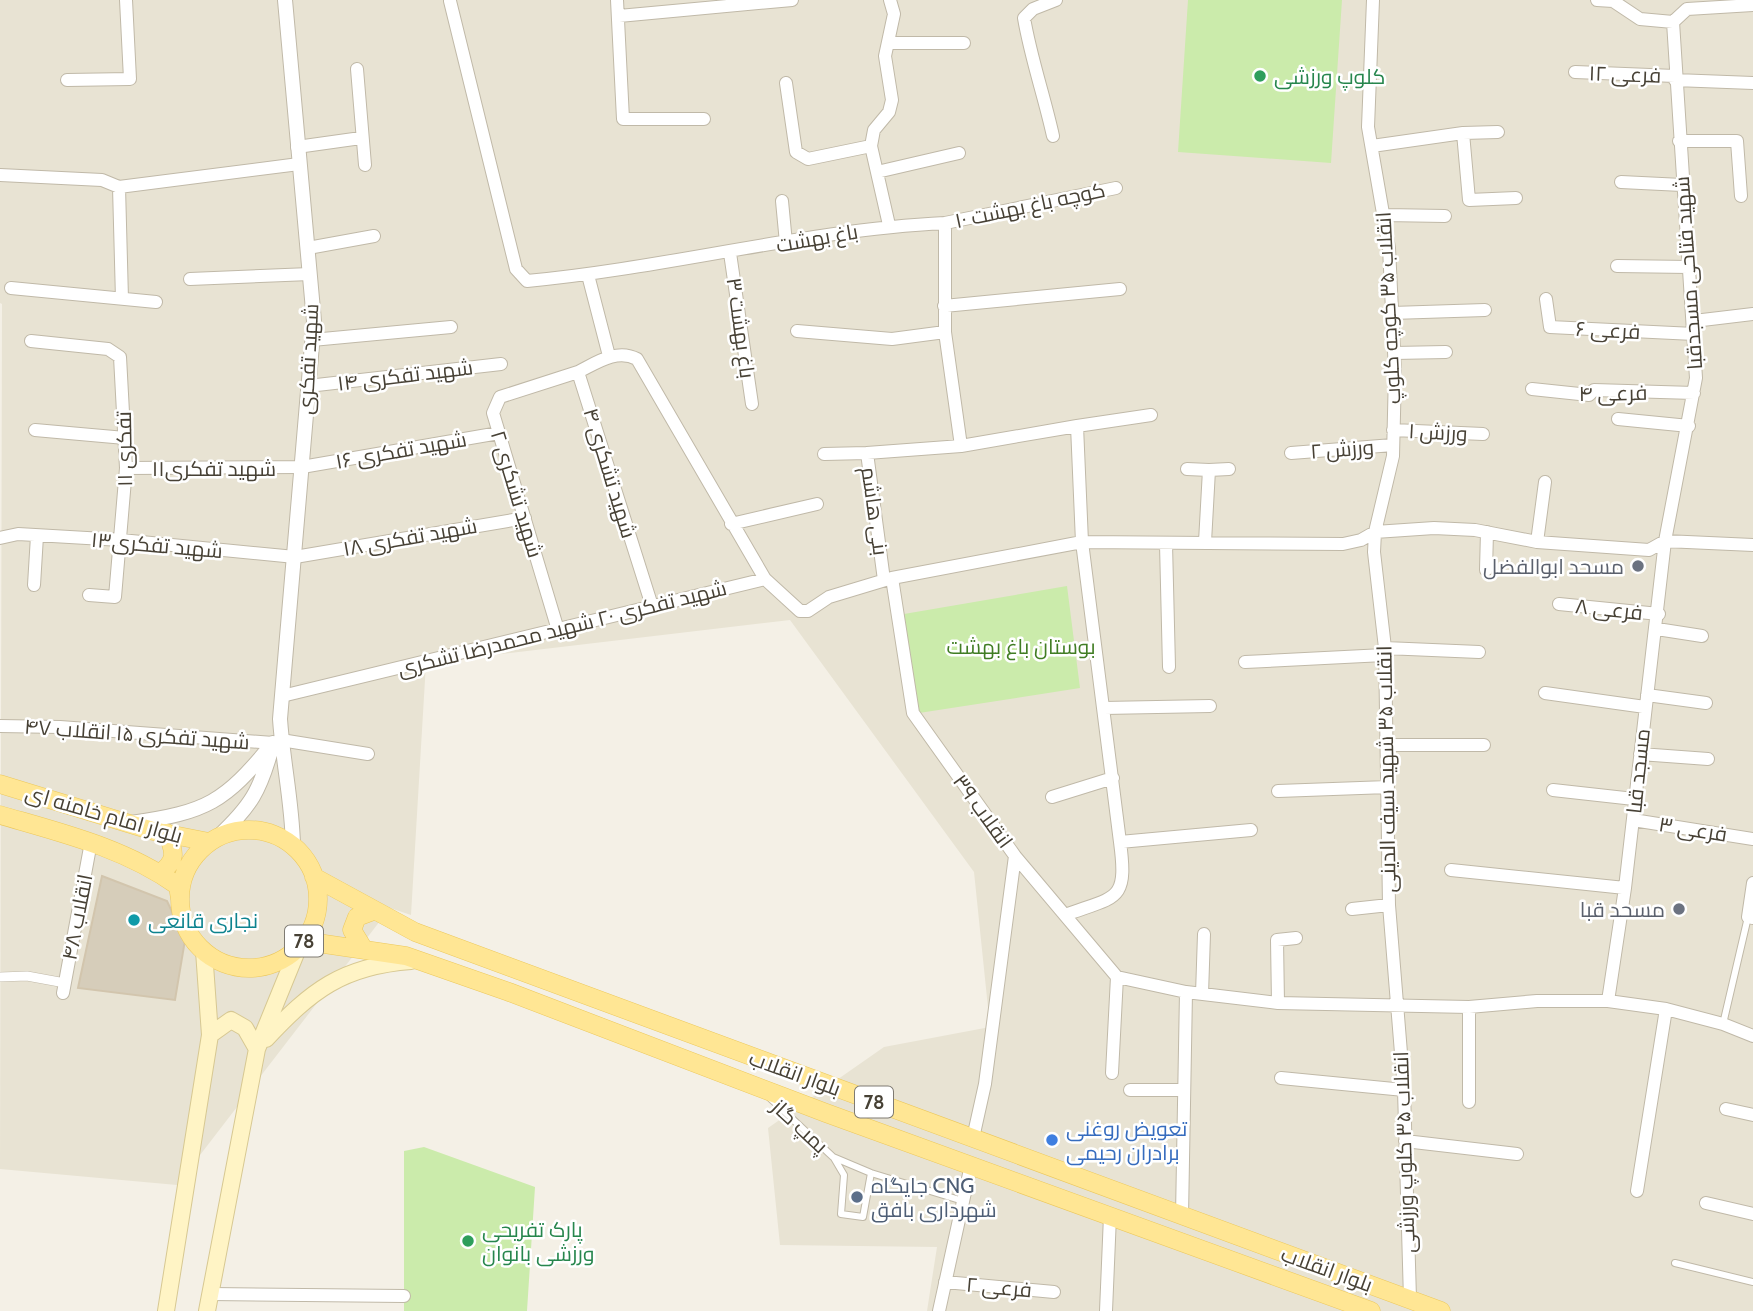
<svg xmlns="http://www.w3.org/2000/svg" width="1753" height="1311" viewBox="0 0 1753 1311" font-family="Cabin,Cairo,sans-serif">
  <rect width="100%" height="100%" fill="#f4f0e6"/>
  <!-- residential -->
  <path fill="#e8e3d3" d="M0 0H1753V1311H927L937 1247 780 1245 768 1128 884 1047 990 1027 974 872 790 620 426 663 411 915 390 908 177 1185 0 1169 2 304 0 303Z"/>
  <!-- green -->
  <path fill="#cbebab" d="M1188 0H1342L1331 163 1178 152Z
    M1067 586 1080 688 919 713 904 614Z
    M424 1147 535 1187 527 1311H404V1151Z"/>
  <!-- building -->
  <path fill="#d6cdba" stroke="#d2c5ad" stroke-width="2" d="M102 876 167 901 185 940 175 1000 78 988Z"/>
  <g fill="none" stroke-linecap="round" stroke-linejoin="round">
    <!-- service casing -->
    <g stroke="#c0b9a8" stroke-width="8">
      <path id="service" d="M1723 1024 1748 917
        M770 1098 833 1157 871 1173 963 1201
        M834 1158 844 1175 841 1214 863 1217 871 1173
        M1675 1263 1753 1282"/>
    </g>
    <!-- pedestrian casing -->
    <g stroke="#c0b9a8" stroke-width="10">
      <path id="pedestrian" d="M0 977 27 976 65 983"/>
    </g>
    <!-- minor casing -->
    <g stroke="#c0b9a8" stroke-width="14">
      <path id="minor" d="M617 0 623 119H704
        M1373 0 1368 127 1389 248 1395 372 1393 456 1375 532 1374 552 1385 648 1389 905 1404 1090 1410 1299
        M1597 0 1613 1 1640 19 1673 22
        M450 1 516 269 527 281C667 268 805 230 945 223V332L961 446
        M1687 9 1753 5
        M619 16 792 0
        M888 43H964
        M357 69 365 165
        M1575 72 1675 76
        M67 80 130 79 126 0
        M1675 80 1753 83
        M786 83 796 152 808 159 871 146
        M1463 133 1498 132
        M1053 136C1044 95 1031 59 1024 18L1033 9 1056 0
        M1679 141H1737L1741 196
        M1372 146 1463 133 1469 200 1516 198
        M297 147 361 138
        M877 172 959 153
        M0 175 102 180 119 187 299 164
        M1621 182 1682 185
        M119 187 122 299
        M782 201 786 243
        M1385 215 1445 216
        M945 223 1116 188
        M889 225 871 146 874 130 889 112 892 100 885 56 894 14 890 0
        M308 248 374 236
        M730 253 752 404
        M1617 266 1689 267
        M588 275 609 356
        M190 279 310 274
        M11 288 156 302
        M1546 299 1550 327 1694 334
        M944 306 1120 289
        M1392 313 1485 310
        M1694 321 1753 314
        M797 331 892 339 945 332
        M312 340 451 327
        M31 341 108 349 120 357 126 468 115 597 89 595
        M1394 353 1446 352
        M308 386 501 364
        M1532 389 1589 395 1594 390 1694 393
        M1618 419 1689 426
        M1077 426 1151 415
        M35 430 125 438
        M1393 430 1483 434
        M1291 453 1393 445
        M824 454 867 453
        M126 468 302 467 499 433
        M1187 469 1209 470 1205 542
        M1209 470 1229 469
        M731 524 817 504
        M0 538 18 534 121 540 295 557 525 518
        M1537 542 1545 482
        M1166 544 1169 667
        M1486 570 1487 532
        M892 578 913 713 1015 856 1117 977 1186 992 1278 1003 1469 1007 1537 1001H1608L1666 1009 1723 1024 1753 1036
        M884 580 867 453 961 446 1077 426 1082 542 1120 842 1251 830
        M34 585 37 536
        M1559 604 1659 614
        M652 606 578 372C596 363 617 348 637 359L765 579
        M1657 629 1702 636
        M558 630 493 413 500 397 578 372
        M1385 648 1479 652
        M1245 662 1384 655
        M1545 693 1645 707
        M1647 695 1706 703
        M282 696 765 579 800 611H808L829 597 892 578 1082 542 1343 544 1361 540 1375 532 1434 528 1475 530 1537 542 1649 550 1665 541 1753 545
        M1104 708 1210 706
        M0 726 60 727 273 743
        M281 740 368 754
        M1387 745H1484
        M1640 754 1708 759
        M1553 790 1634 799
        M1278 791 1388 787
        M1052 797 1113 778
        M1633 820 1753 839
        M1451 870 1625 888
        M1753 883 1748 917 1753 918
        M1352 909 1389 905
        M1065 915C1117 896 1128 902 1120 842
        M63 993 91 842
        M1202 994 1204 934
        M1608 1001 1625 888 1665 541 1696 378 1673 22 1687 9
        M1278 1003 1277 940 1296 938
        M1469 1007V1102
        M1112 1073 1117 977
        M1281 1078 1404 1090
        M1130 1090H1184
        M1726 1109 1753 1115
        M973 1138 985 1084 1015 856
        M1405 1141 1517 1154
        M1637 1191 1666 1009
        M1706 1203 1753 1214
        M1182 1216 1186 992
        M945 1282 1054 1292
        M210 1294 404 1296
        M939 1311 971 1165
        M1106 1311 1110 1216"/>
    </g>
    <!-- tertiary casing -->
    <g stroke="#c0b9a8" stroke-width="16">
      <path id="tertiary" d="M285 0 314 321 280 719C283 763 292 802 293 845
        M131 823C207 812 224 803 273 743
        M218 837C251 806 260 791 272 747"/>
    </g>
    <!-- secondary casing -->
    <g stroke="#d7c892" stroke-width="18">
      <path id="secondary" d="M210 1035 231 1020 245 1028 257 1049
        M266 1039C311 991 342 966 411 961
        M166 1311 210 1035 204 951
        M207 1311 257 1049 299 946"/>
    </g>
    <!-- primary casing -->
    <g stroke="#ecc85c" stroke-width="19">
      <path id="primary" d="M0 784 153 831 209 842
        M0 815C62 833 125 848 178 886L180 899
        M180 899a69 69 0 1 1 138 0a69 69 0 1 1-138 0Z
        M160 873C177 861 175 852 167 833
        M314 877 415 932 1441 1311
        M304 941 406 956 509 992 826 1113 1371 1311
        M363 948 352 930 357 917 373 911"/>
    </g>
    <!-- service -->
    <use href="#service" stroke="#fff" stroke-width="6"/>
    <!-- pedestrian -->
    <use href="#pedestrian" stroke="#fff" stroke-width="9"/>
    <!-- minor -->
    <use href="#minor" stroke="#fff" stroke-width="12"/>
    <!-- tertiary -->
    <use href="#tertiary" stroke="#fff" stroke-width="14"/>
    <!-- secondary -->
    <use href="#secondary" stroke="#fff4c5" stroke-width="16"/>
    <!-- primary -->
    <use href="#primary" stroke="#ffe694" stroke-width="18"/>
  </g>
  <!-- markers -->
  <g fill="#2e9e5b" stroke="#fff" stroke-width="2.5">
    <circle cx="1260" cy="76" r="7"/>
    <circle cx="468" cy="1241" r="7"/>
  </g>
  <g fill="#6b7280" stroke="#fff" stroke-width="2.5">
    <circle cx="1638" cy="566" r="7"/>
    <circle cx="1679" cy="909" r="7"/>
  </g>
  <circle fill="#0f9aa8" stroke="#fff" stroke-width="2.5" cx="134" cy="920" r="7"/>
  <circle fill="#3f7fe0" stroke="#fff" stroke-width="2.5" cx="1052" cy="1140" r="7"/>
  <circle fill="#5c6f8a" stroke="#fff" stroke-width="2.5" cx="857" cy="1197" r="7"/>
  <g text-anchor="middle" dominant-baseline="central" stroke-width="5" stroke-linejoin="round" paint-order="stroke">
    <!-- shield labels -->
    <g fill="#fff" stroke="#7e7a72" stroke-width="2">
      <rect x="285" y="925.5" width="38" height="31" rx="5"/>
      <rect x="855" y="1086.5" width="38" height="31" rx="5"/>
    </g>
    <g font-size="19" font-weight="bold" fill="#474135">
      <text x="304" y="941">78</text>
      <text x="874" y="1102">78</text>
    </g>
    <!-- street labels -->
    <g font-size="21" fill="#474135" stroke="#fff">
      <text transform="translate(1625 74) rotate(2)">فرعی ۱۲</text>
      <text transform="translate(1030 205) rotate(-12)">کوچه باغ بهشت ۱۰</text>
      <text transform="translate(817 238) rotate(-10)">باغ بهشت</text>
      <text transform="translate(1688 273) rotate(-94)">شهید فتاحی مسجدقبا</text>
      <text transform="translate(1388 308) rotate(-93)">انقلاب ۳۵ کوچه کلوپ</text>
      <text transform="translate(741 328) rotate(82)">باغ بهشت ۳</text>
      <text transform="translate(1608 330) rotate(3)">فرعی ۶</text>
      <text transform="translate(308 359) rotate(-87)">شهید تفکری</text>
      <text transform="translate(405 375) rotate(-7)">شهید تفکری ۱۴</text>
      <text transform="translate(1613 393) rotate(-1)">فرعی ۴</text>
      <text transform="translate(1438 432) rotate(3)">ورزش ۱</text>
      <text transform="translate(124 449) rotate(-91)">تفکری ۱۱</text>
      <text transform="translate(1342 449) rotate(-4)">ورزش ۲</text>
      <text transform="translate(401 450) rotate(-10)">شهید تفکری ۱۶</text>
      <text x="214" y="468">شهید تفکری۱۱</text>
      <text transform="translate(610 473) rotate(73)">شهید تشکری ۴</text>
      <text transform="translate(517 494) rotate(73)">شهید تشکری ۲</text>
      <text transform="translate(875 511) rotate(82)">بنی هاشم</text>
      <text transform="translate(410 537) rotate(-10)">شهید تفکری ۱۸</text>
      <text transform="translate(157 545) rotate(5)">شهید تفکری۱۳</text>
      <text transform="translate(1609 609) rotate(6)">فرعی ۸</text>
      <text transform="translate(562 628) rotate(-14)">شهید تفکری ۲۰ شهید محمدرضا تشکری</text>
      <text transform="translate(137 734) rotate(4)">شهید تفکری ۱۵ انقلاب ۴۷</text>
      <text transform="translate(1386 769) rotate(-91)">انقلاب ۳۵ شهید سیف الدینی</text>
      <text transform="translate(1638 771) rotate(-84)">مسجد قبا</text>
      <text transform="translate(983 811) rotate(54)">انقلاب ۳۹</text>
      <text transform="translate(104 814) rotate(16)">بلوار امام خامنه ای</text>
      <text transform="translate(1693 829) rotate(9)">فرعی ۳</text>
      <text transform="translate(77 917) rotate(-79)">انقلاب ۴۸</text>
      <text transform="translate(795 1073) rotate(20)">بلوار انقلاب</text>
      <text transform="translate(800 1126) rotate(43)">پمپ گاز</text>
      <text transform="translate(1404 1152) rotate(-92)">انقلاب ۳۵ کلوپ ورزشی</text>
      <text transform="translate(1327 1269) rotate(20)">بلوار انقلاب</text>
      <text transform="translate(999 1287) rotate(5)">فرعی ۲</text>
    </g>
    <!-- leisure labels -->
    <g font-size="21" fill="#27864d" stroke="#fff" text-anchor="start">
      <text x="1274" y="76">کلوپ ورزشی</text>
      <text x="482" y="1229">پارک تفریحی<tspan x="482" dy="24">ورزشی بانوان</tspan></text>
    </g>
    <!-- worship labels -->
    <g font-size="21" fill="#5b616d" stroke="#fff" text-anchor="end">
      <text x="1624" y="566">مسحد ابوالفضل</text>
      <text x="1665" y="909">مسحد قبا</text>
    </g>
    <!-- park labels -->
    <g font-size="21" fill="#417d24" stroke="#fff">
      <text x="1021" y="646">بوستان باغ بهشت</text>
    </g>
    <!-- culture labels -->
    <g font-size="21" fill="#0d838f" stroke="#fff" text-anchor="start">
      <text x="148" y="920">نجاری قانعی</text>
    </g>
    <!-- shop labels -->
    <g font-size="21" fill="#366cbe" stroke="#fff" text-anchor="start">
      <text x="1066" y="1128">تعویض روغنی<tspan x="1066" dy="24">برادران رحیمی</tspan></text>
    </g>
    <!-- service labels -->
    <g font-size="21" fill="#4e5e75" stroke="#fff" text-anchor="start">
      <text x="871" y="1185">جایگاه CNG<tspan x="871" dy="24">شهرداری بافق</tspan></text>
    </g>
  </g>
</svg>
